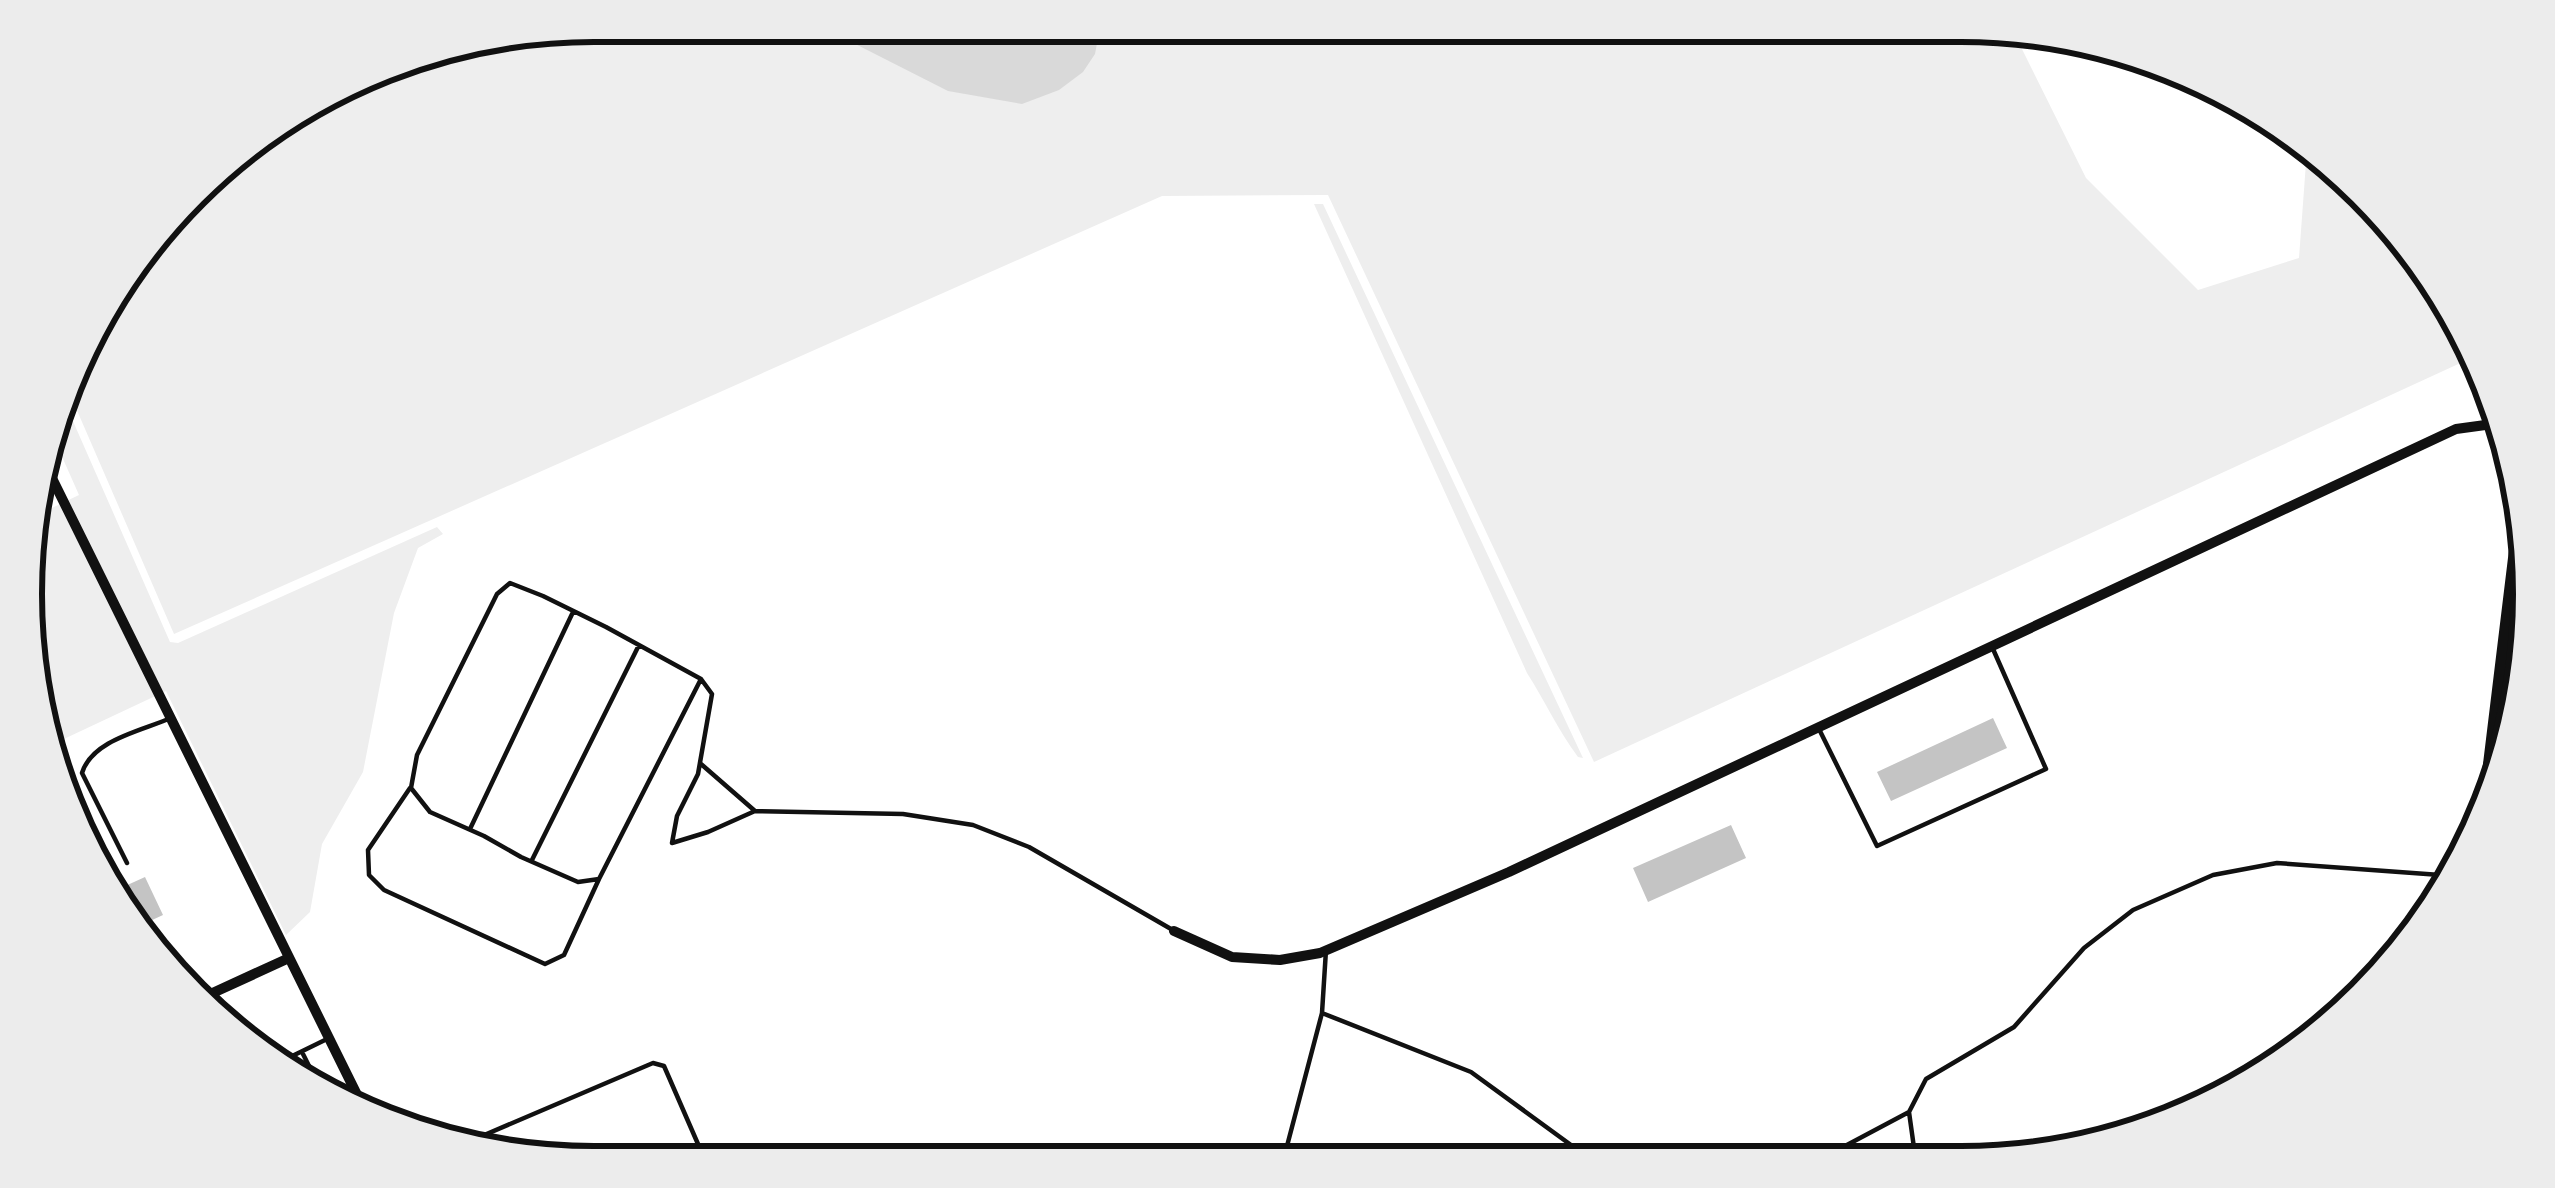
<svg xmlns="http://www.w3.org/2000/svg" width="2555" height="1188" viewBox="0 0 2555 1188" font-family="'DM Sans',sans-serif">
  <rect width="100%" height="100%" fill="#fff"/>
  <!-- green -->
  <path fill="#eee" d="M594 21H1962L2013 31 2086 178 2198 290 2299 258 2307 149 2367 189 2469 343 2467 360 1594 762 1328 195 1162 196 174 634 69 392 117 276 245 140 409 52Z
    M1323 204 1583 758 1578 757C1558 730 1545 701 1527 673L1314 204Z
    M65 403 170 642 178 643 437 527 443 534 418 548 394 613 363 772 322 844 310 912 286 935 166 691 49 746 26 669 31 518 79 495 52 434Z"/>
  <!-- water -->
  <path fill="#d9d9d9" d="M810 21H1093L1098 38 1095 54 1083 72 1059 90 1022 104 948 91Z"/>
  <!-- building -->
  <path fill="#c4c4c4" d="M1993 718 2007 748 1891 801 1877 772Z
    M74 816 99 870 97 871 80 848 71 817Z
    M1731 825 1746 858 1648 902 1633 868Z
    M145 877 163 915 137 927 112 892Z"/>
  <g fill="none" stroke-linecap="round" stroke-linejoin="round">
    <!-- service -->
    <path stroke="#111" stroke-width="4.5" d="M2511 626 2527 630
      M701 679 599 879 578 882 521 857 484 836 430 812 411 788 417 755 497 594 510 583 543 596 606 627 701 679 712 694 698 774 677 816 672 843 708 832 755 811 903 814 973 825 1029 847 1171 929
      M1818 727 1877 846 2046 769 1993 649
      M701 764 755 811
      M410 788 368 850 369 875 384 890 545 964 564 955 599 879
      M470 829 573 612
      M532 860 639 645
      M127 863 82 773C92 740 141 731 171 718
      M1322 1013 1471 1072 1597 1164
      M303 1054 319 1086
      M282 1061 325 1040
      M468 1142 653 1063 664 1066 708 1167
      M1916 1162 1909 1112 1926 1079 2014 1027 2084 948 2133 910 2213 875 2277 863 2454 876
      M1813 1163 1909 1112
      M1282 1165 1322 1013 1326 950"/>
    <!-- minor -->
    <path stroke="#111" stroke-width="10" d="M2105 50V53
      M42 458 369 1119
      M1174 931 1232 957 1280 960 1320 953 1509 872 2456 429 2500 423
      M193 1002 289 958"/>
    <!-- tertiary -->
    <path stroke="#111" stroke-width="12" d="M2481 830 2519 517"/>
  </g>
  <!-- crop -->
  <path d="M0 0H2555V1188H0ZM594 42H1961A552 552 0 0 1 2513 594V594A552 552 0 0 1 1961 1146H594A552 552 0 0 1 42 594V594A552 552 0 0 1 594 42Z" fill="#ececec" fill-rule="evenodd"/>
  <path fill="none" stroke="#111" stroke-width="6" d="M594 42H1961A552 552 0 0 1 2513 594V594A552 552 0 0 1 1961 1146H594A552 552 0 0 1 42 594V594A552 552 0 0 1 594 42Z"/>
</svg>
